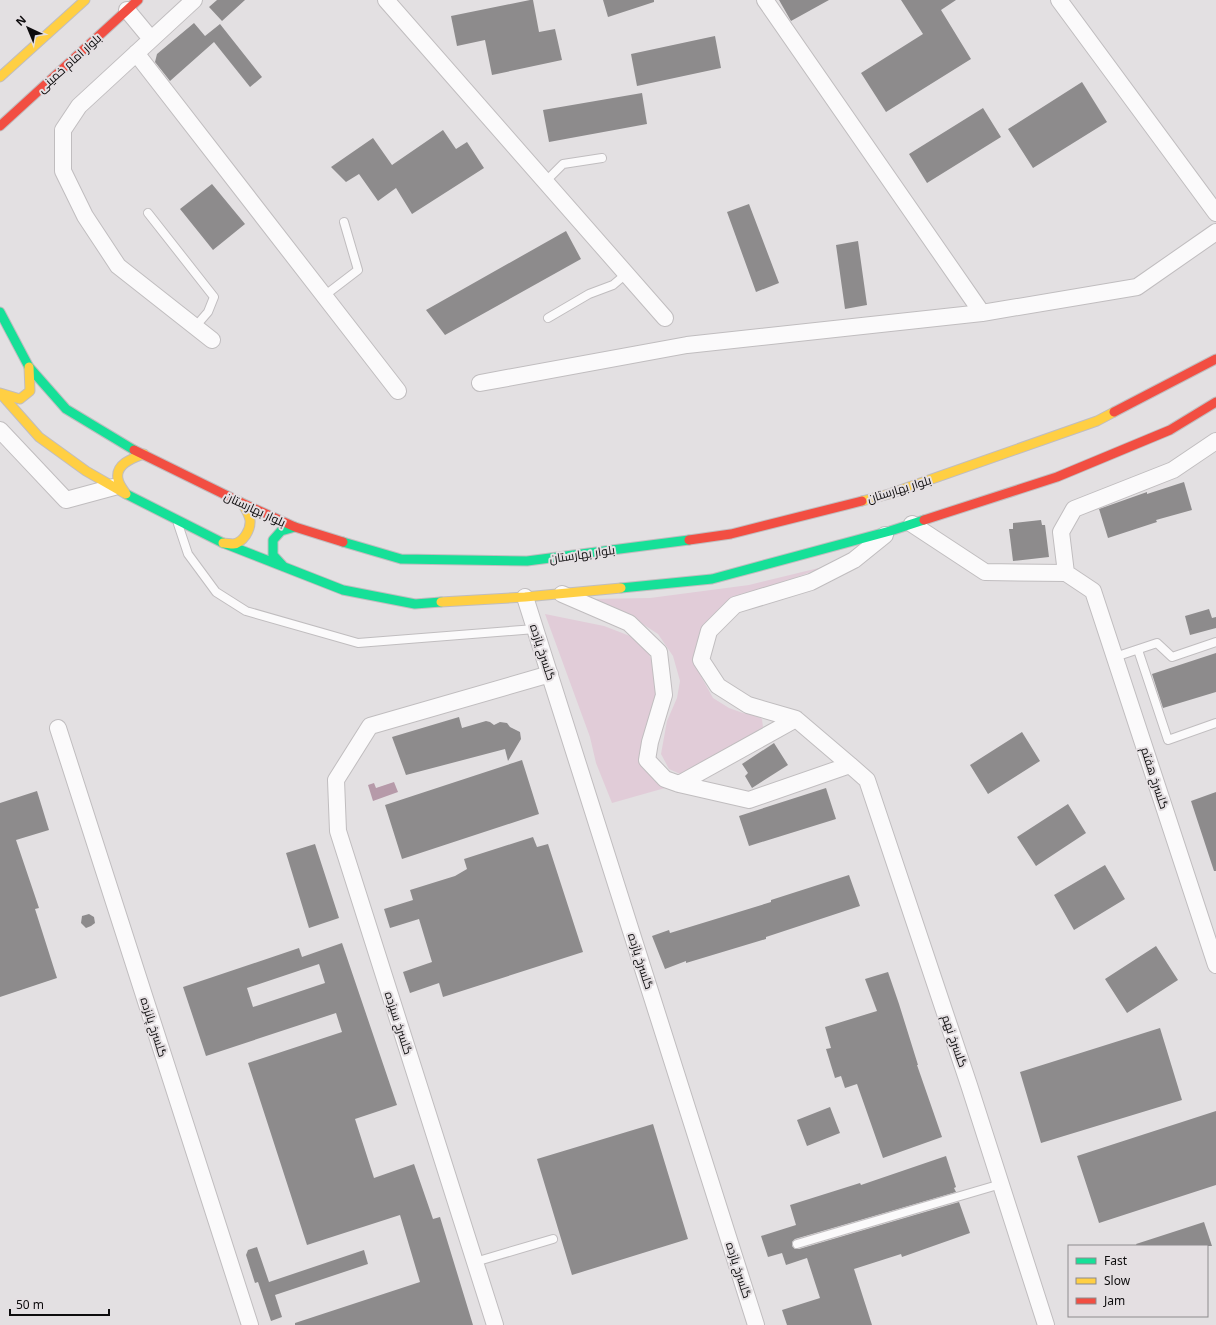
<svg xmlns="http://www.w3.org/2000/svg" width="1216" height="1325" viewBox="0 0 1216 1325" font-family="'Noto Sans',Cairo,sans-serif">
  <rect width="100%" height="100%" fill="#e3e0e2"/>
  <!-- green -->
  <path fill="#e1ccd8" d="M827 566 732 601 695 656 697 669 713 698 729 708 743 713 755 715 762 719 763 727 757 731 680 774 669 769 661 754 667 721 677 698 680 681 673 656 658 634 641 623 590 599 650 598 749 585Z
    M545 614 604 626 630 636 649 654 656 672V692L642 766 656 782 665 788 612 803 596 763 590 737Z"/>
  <!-- water -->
  <path fill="#b69aa9" d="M394 782 398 792 373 801 368 785 374 783 376 788Z"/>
  <!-- building -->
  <path fill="#8d8b8c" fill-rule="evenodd" d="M217 0H245L222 21 209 7Z
    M530 0H533L539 32 555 29 562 60 492 75 485 40 457 46 451 16Z
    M603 0H654V2L608 17Z
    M779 0H829L791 21Z
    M901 0H956L941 10 971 59 886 112 861 73 923 34Z
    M194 23 205 36 220 24 262 77 250 87 214 42 170 81 155 62 157 54Z
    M715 36 721 68 637 86 631 54Z
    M1082 82 1107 122 1033 168 1008 129Z
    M642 93 647 124 549 142 543 110Z
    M983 108 1001 137 927 183 909 154Z
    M443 130 456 149 467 142 484 168 412 214 396 188 378 201 359 174 346 182 331 167 373 138 392 165Z
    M212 184 245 224 213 250 180 209Z
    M749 204 779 283 756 292 727 212Z
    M566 231 581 259 445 335 426 310Z
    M858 241 867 305 845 309 836 245Z
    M1184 482 1192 510 1156 520 1157 522 1108 538 1099 509 1147 492V494Z
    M1041 520 1042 525H1045L1049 557 1013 561 1009 529H1013V523Z
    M1209 609 1212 618 1216 617V628L1190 635 1185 616Z
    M1216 653V692L1163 708 1152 674Z
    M459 717 462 728 486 721 490 722 494 725 500 722 507 723 510 727 520 732 521 739 508 761 505 749 406 775 392 737Z
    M1022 732 1040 761 988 794 970 765Z
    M774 743 788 765 752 788 745 776 748 773 742 764Z
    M522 760 539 814 402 859 385 805Z
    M826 788 836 819 749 846 739 816Z
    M37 791 49 830 16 840 39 908 35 909 57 978 0 997V803Z
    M1216 792V871H1214L1191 801Z
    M1068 804 1086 833 1036 866 1017 837Z
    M533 837 537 847 548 844 583 952 443 997 439 983 410 993 403 972 432 962 419 919 390 928 384 909 413 900 410 890 455 876 467 869 464 859Z
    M315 844 339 918 309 928 286 853Z
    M1105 865 1125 899 1074 930 1054 895Z
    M849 875 860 906 766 937V939L686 963V961L665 969 652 936 669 930 670 933 771 902V900Z
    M89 914 94 917 95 923 91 926 86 928 81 923 82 916Z
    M342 943 397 1105 355 1119 374 1178 414 1164 433 1219 440 1217 473 1325H295V1323L420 1282 400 1215 307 1245 248 1063 342 1032 336 1013 206 1056 183 987 299 948 302 957ZM319 964 325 983 253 1007 247 988Z
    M1156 946 1178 980 1127 1013 1105 979Z
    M888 972 899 1004 918 1065H917L942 1137 883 1158 857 1084 845 1088 841 1076 835 1078 826 1049 831 1048 825 1027 877 1011 865 979Z
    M1160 1028 1182 1100 1041 1143 1020 1072Z
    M830 1107 840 1133 807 1146 797 1120Z
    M1216 1111V1185L1099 1223 1077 1156Z
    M653 1124 688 1239 572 1275 537 1159Z
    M946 1156 956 1187 954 1188 956 1192 795 1239 792 1242V1246L795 1249H799L959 1202 970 1233 902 1257 901 1254 854 1269 872 1325H787L782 1310 820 1298 807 1258 786 1265 782 1253 768 1257 761 1236 796 1225 790 1205 860 1183 861 1185Z
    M1204 1222 1212 1246H1137L1136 1244Z
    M257 1247 269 1282 364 1250 368 1264 275 1295 282 1317 271 1321 258 1282 255 1283 246 1255 248 1250Z"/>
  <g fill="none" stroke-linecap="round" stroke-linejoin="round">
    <!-- lane casing -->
    <g stroke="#c0bdbf" stroke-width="10">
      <path id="lane" d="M545 182 563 164 602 158
        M148 213 214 297 208 312 195 327
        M324 296 358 270 344 222
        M548 318 589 294 613 285 626 274
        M178 524 188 554 216 592 246 611 358 643 535 629
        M1138 650 1168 740 1216 723
        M1115 657 1157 643 1172 657 1216 642
        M797 1244 1001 1184
        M475 1262 553 1239"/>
    </g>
    <!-- street casing -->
    <g stroke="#c0bdbf" stroke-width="18">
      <path id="street" d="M194 0 79 106 63 130V171L85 216 118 266 212 340
        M386 0 665 318
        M765 0 982 313
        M1059 0 1216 213
        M127 10 151 39
        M136 53 398 391
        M480 383 687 345 982 313 1137 287 1216 232
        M0 430 66 500 114 487
        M912 524 985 572 1066 573 1093 591 1216 965
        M1066 573 1061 532 1074 509 1173 470 1216 441
        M562 594 629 623 659 652 664 695 650 742 647 760 665 779 679 784
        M525 597 756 1325
        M796 719 679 784 749 800 850 765 796 719 748 705 718 686 701 660 709 631 735 605 811 582 854 560 885 535
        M58 728 250 1325
        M850 765 867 780 969 1085 1046 1325
        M495 1325 338 831 336 780 370 726 550 674"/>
    </g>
    <!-- fast casing -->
    <g stroke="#c0bdbf" stroke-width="11">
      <path id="fast" d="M0 312 29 367 66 409 134 450
        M126 494 223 543 343 590 415 604 441 602
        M343 542 401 559 527 561 689 540
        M284 567 273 555V540L281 531 295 527
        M621 588 712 579 890 531 924 520"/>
    </g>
    <!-- slow casing -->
    <g stroke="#c0bdbf" stroke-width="11">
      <path id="slow" d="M0 77 85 0
        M0 393 39 437 86 471 126 494
        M0 393 20 399 30 391 29 367
        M126 494C123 489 119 485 118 479 115 464 133 458 144 454
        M862 501 889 494 1097 421 1114 412
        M223 543C226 543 230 544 233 544 243 543 251 530 250 520 249 514 245 508 242 503
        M441 602 525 597 621 588"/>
    </g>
    <!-- jam casing -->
    <g stroke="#c0bdbf" stroke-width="11">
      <path id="jam" d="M0 126 138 0
        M1114 412 1216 359
        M134 450 242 503 295 527 343 542
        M924 520 1057 477 1170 430 1216 402
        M689 540 731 534 862 501"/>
    </g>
    <!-- lane -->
    <use href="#lane" stroke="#fbfafb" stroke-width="8"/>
    <!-- street -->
    <use href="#street" stroke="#fbfafb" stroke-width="16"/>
    <!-- fast -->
    <use href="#fast" stroke="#16e098" stroke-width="9"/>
    <!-- slow -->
    <use href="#slow" stroke="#ffcf43" stroke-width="9"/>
    <!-- jam -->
    <use href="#jam" stroke="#f24e42" stroke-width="9"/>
  </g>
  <g text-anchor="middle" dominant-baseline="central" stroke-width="4" stroke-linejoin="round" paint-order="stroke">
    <!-- street labels -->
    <g font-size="12" fill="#0d0c0d" stroke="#e4dfe2">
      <text transform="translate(69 63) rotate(-42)">بلوار امام خمینی</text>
      <text transform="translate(899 489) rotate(-17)">بلوار بهارستان</text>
      <text transform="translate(255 509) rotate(25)">بلوار بهارستان</text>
      <text transform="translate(582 554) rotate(-8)">بلوار بهارستان</text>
      <text transform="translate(543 652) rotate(72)">گلسرخ یازده</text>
      <text transform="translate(1155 778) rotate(72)">گلسرخ هفتم</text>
      <text transform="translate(641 961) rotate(72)">گلسرخ یازده</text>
      <text transform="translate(399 1023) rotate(72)">گلسرخ سیزده</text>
      <text transform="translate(154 1027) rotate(72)">گلسرخ پانزده</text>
      <text transform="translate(955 1041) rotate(71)">گلسرخ نهم</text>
      <text transform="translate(739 1270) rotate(72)">گلسرخ یازده</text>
    </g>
  </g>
  <!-- legend -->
  <rect x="1068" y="1245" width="140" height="72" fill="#e4dfe2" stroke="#8e8b8d"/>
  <rect x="1076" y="1258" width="20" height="6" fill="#16e098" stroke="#8e8b8d"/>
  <text x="1104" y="1265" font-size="12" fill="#0d0c0d">Fast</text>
  <rect x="1076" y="1278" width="20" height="6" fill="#ffcf43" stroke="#8e8b8d"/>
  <text x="1104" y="1285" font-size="12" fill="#0d0c0d">Slow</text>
  <rect x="1076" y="1298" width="20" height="6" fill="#f24e42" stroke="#8e8b8d"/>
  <text x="1104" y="1305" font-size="12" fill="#0d0c0d">Jam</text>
  <!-- north arrow -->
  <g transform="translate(28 28) rotate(316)" stroke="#e4dfe2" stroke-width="3" paint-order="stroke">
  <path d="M0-3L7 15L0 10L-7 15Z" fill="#0d0c0d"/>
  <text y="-6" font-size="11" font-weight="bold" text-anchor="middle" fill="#0d0c0d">N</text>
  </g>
  <!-- scale -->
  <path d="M10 1309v6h99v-6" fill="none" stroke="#0d0c0d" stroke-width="2"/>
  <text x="16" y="1309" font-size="12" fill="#0d0c0d" stroke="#e4dfe2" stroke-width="3" paint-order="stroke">50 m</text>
</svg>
